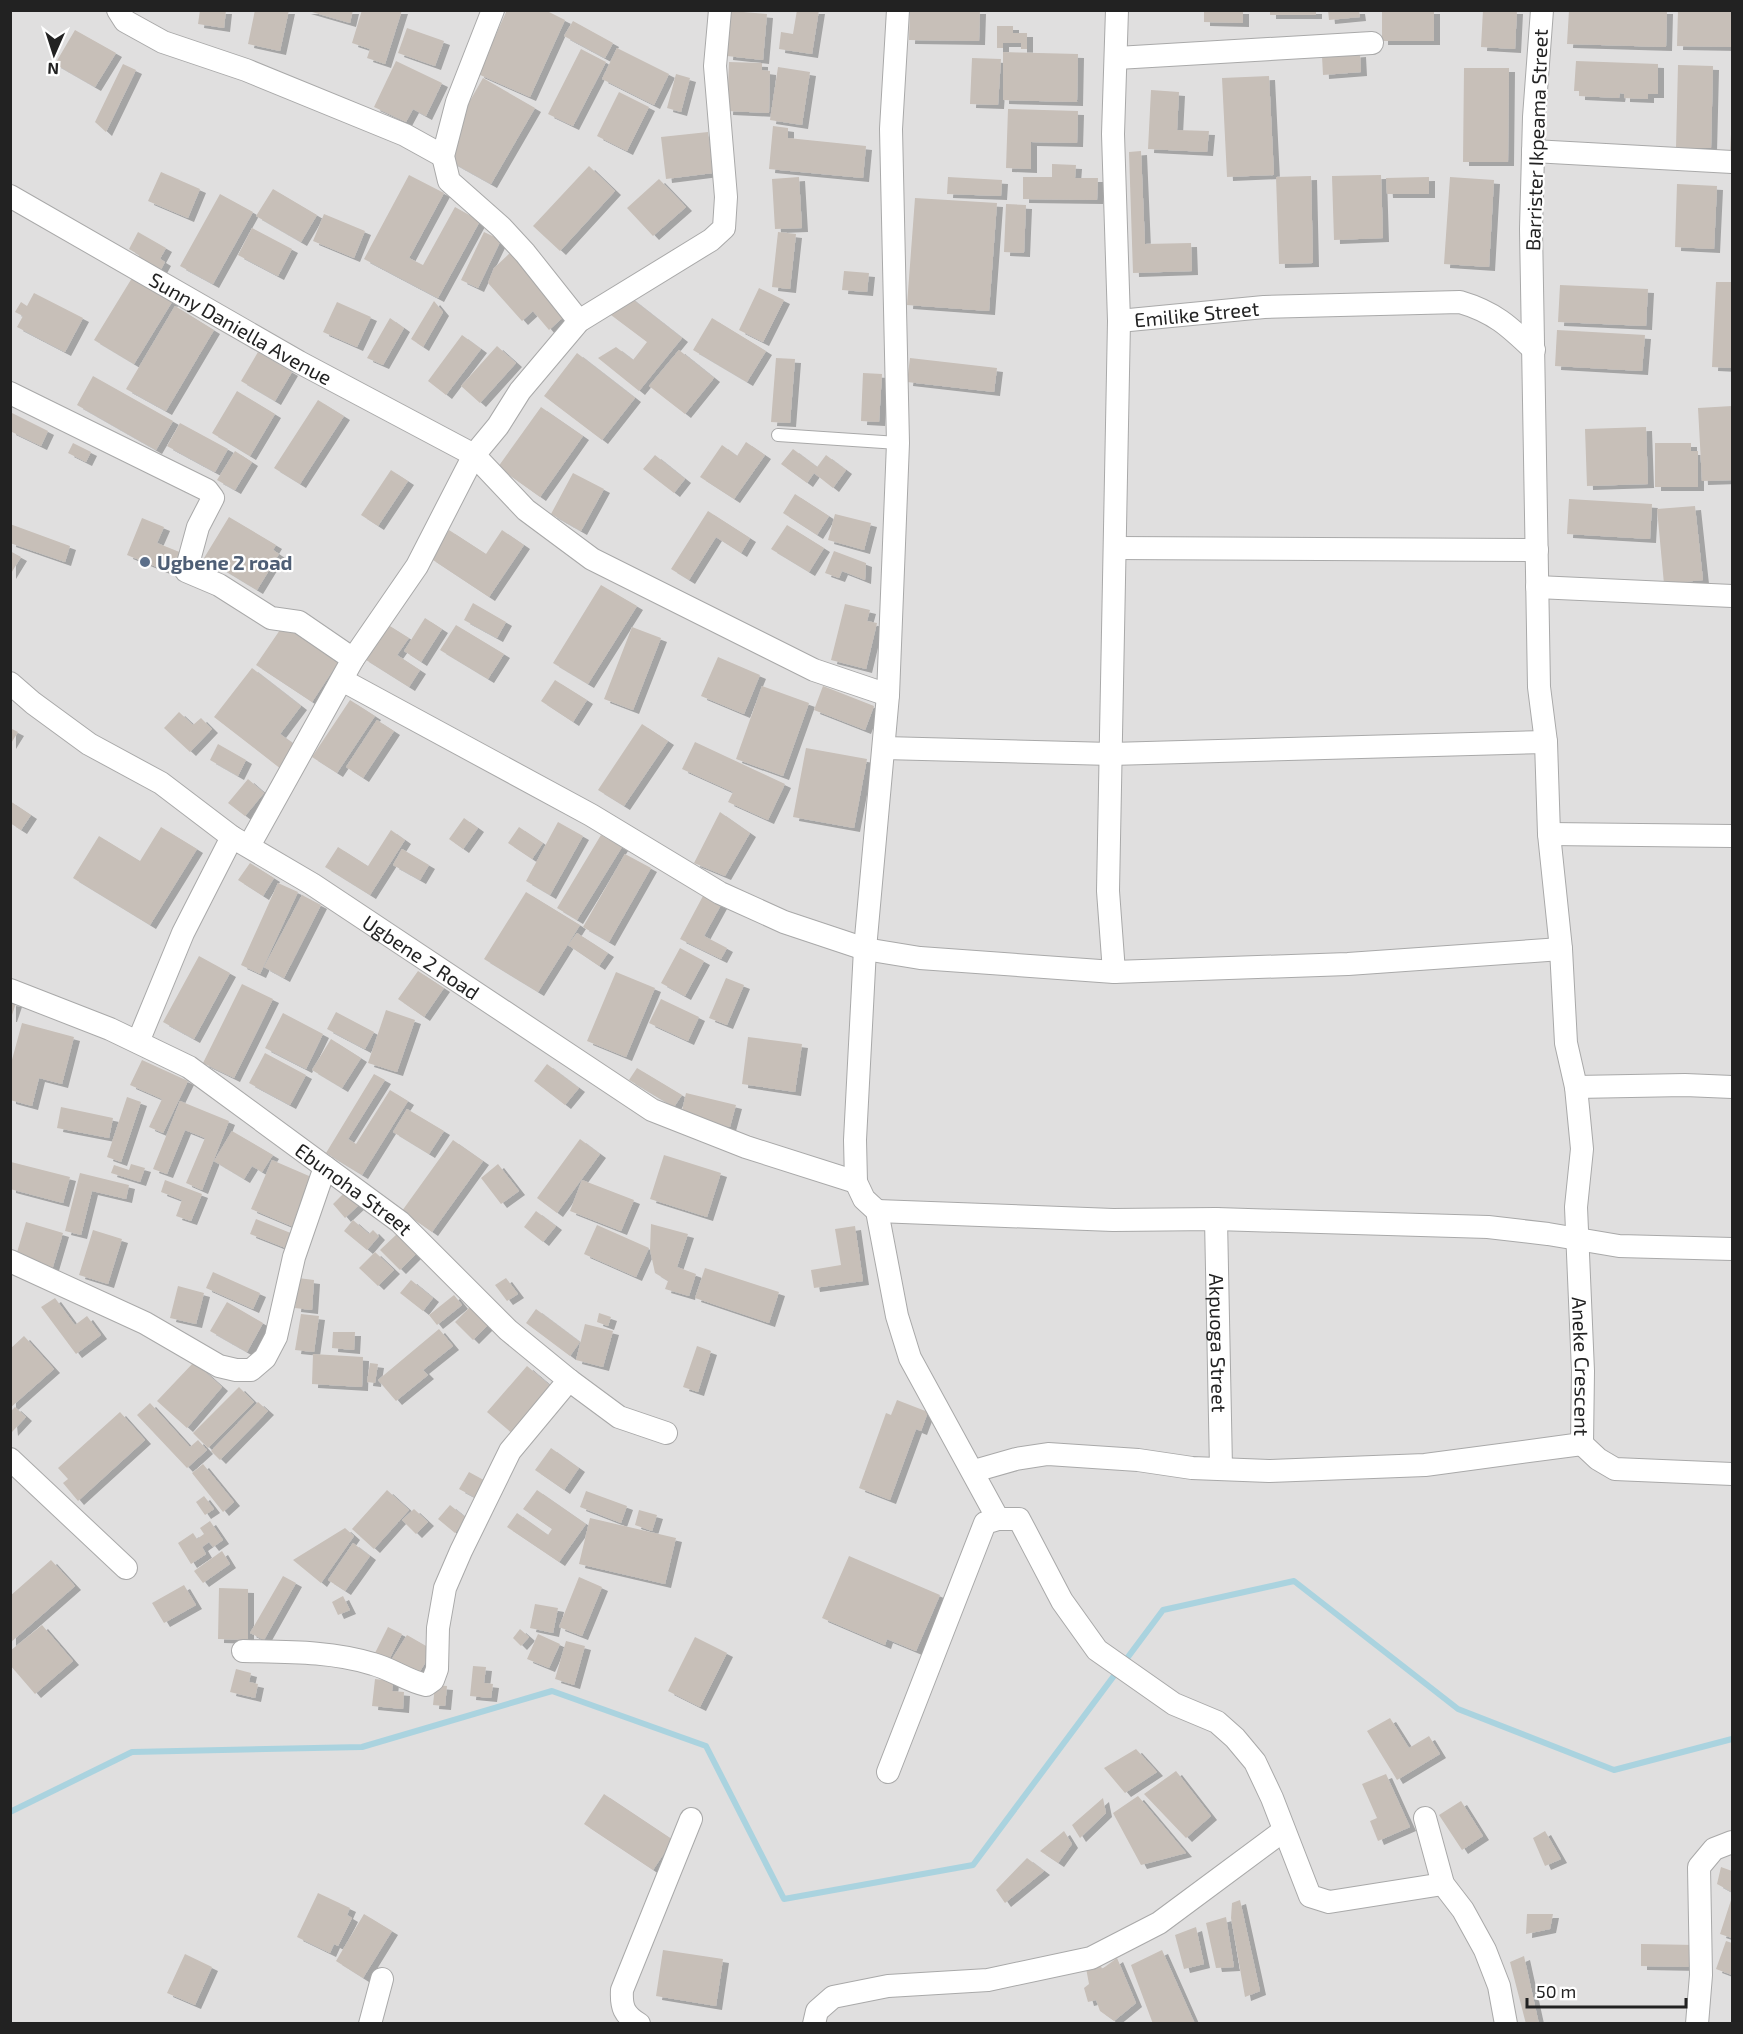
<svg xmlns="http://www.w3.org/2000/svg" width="1743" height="2034" viewBox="0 0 1743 2034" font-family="'Exo 2',sans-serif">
  <defs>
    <filter id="shadow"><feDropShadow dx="6" dy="4" stdDeviation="0" flood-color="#0004"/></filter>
  </defs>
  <rect width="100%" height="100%" fill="#f2efe9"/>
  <!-- residential -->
  <path fill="#e0dfdf" d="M11 11H1732V2023H11Z"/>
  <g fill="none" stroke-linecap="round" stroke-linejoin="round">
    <!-- stream -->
    <path stroke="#aad3df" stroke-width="6" d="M10 1812 132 1752 362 1747 552 1691 706 1746 784 1899 973 1865 1163 1610 1294 1581 1458 1709 1614 1770 1732 1739"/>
  </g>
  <!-- building -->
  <path fill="#c7bfb8" filter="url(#shadow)" d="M200 10H226L224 28 198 24Z
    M255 10H289L280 51 248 44Z
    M305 10H353L350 23Z
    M362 10H402L385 64 367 58 370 49 352 43Z
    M507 10H545L565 20 530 97 478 74Z
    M797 10H819L812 54 779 49 781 32 793 34Z
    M910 10H980L979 41 909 40Z
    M1204 10H1243V23L1204 22Z
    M1270 10H1316V15H1270Z
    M1328 10H1359L1360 17 1329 20Z
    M1382 10H1434V41H1382Z
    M1483 10H1517L1515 49 1481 47Z
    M1569 10H1667L1666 47 1567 44Z
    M1678 10H1732V47L1677 46Z
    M731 11 767 14 763 60 727 56Z
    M573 21 613 43 605 58 564 36Z
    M997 26H1013V33H1027V49H1021V43H1003V48H997Z
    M407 28 444 41 435 66 398 53Z
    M75 30 116 53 95 87 55 64Z
    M617 48 669 74 654 105 602 79Z
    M581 49 606 62 573 126 548 114Z
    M1003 52 1078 54 1077 102 1003 100Z
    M1360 53 1361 72 1323 75 1322 56Z
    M972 58 1001 59 998 105 970 104Z
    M396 61 442 83 426 116 413 109 406 122 374 107Z
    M1576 61 1658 64V94H1648V99L1624 98V94L1620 93 1619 98 1579 96V91H1574Z
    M729 62 762 63V70L770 71 769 113 727 111Z
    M123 64 136 70 106 132 95 122Z
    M1678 65 1713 66 1711 148H1676Z
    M778 67 810 72 802 125 770 120Z
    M1464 68H1509L1508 162H1463Z
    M676 74 690 78 681 112 667 108Z
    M1269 76 1274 175 1227 177 1222 78Z
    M483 78 535 108 491 184 439 155Z
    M1151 90 1179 92 1177 130 1209 131 1207 152 1148 149Z
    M619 92 649 107 627 151 597 136Z
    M1008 109 1078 111 1077 143 1031 142V169L1006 168Z
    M773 126 788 128V138L866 146 863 178 769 169Z
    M708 132 713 173 666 179 661 137Z
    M1731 134H1732V153H1730Z
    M1141 151 1145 244 1191 243 1192 271 1133 273 1129 152Z
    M1052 164 1076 165 1075 178H1098L1097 200 1023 199V177H1052Z
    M589 166 615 191 560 251 533 226Z
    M161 172 200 189 188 218 148 201Z
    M409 175 444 193 409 258 423 265 455 207 480 221 438 298 364 259Z
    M1381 175 1383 238 1334 240 1332 176Z
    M1311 176 1313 263 1279 264 1276 177Z
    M799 177 802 228 775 229 772 179Z
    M948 177 1002 180 1001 196 947 194Z
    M1429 177V194H1387L1386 178Z
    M1450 177 1494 180 1489 267 1444 264Z
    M659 179 686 207 653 236 627 208Z
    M1677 184 1717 186 1714 249 1675 247Z
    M273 189 317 215 301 242 256 216Z
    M220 194 253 212 213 284 180 266Z
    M915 198 997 203 989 311 907 305Z
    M1006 204 1026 205 1024 253 1004 252Z
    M324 214 365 231 354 258 313 241Z
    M252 228 292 249 278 276 238 255Z
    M138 232 166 248 160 259 165 262 159 273 136 261 139 255 129 249Z
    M484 232 501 240 478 288 461 280Z
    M778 232 796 234 790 289 772 287Z
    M512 251 569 312 549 330 533 311 522 321 488 283 494 268Z
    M844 271 869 273 867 292 842 290Z
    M132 278 172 302 134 364 94 340Z
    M1716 282H1732V368L1712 367Z
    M1560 285 1648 289 1646 326 1558 322Z
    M759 288 784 300 763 342 739 330Z
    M34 293 83 318 65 352 17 327 23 316 15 312 21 302 27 306Z
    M627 295 682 338 639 391 598 358 616 347 633 360 647 342 611 315Z
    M434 301 443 312 423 347 411 339Z
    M337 302 371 317 357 347 323 332Z
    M175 306 214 330 166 411 126 389Z
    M390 318 404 328 383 365 367 358Z
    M712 318 766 351 747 382 693 350Z
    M1557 330 1645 335 1642 371 1555 366Z
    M462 335 481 349 446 395 428 381Z
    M497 346 516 363 480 403 461 386Z
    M679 350 714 378 685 414 649 386Z
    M258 352 292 372 275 401 241 381Z
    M577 353 635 398 602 440 544 396Z
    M776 358 795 359 790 423 771 422Z
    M910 358 997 368 994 392 907 382Z
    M863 373 882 374 879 422 861 421Z
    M93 376 173 421 156 450 77 405Z
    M237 391 275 414 250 456 212 433Z
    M318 400 344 416 300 484 274 468Z
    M1732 406V480L1702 481 1698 408Z
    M541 407 583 436 540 497 498 467Z
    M10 412 48 431 41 446 10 431Z
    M180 423 228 449 215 472 167 446Z
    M1646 427 1648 484 1587 486 1585 429Z
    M746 442 765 455 734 499 700 477 722 445 737 456Z
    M73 443 91 452 86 462 68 453Z
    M1655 443H1691V451H1698V487H1655Z
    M793 449 817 467 826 455 846 470 833 488 814 473 807 483 781 464Z
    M235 451 252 462 235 490 217 480Z
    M655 455 685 479 674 493 643 469Z
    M391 470 408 481 378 526 361 515Z
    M573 473 604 489 581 531 551 514Z
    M795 494 829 516 817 535 783 513Z
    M1569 499 1652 504 1650 539 1567 534Z
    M1695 506 1703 580 1664 584 1657 509Z
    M708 511 750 538 741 553 716 537 689 580 671 569Z
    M835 514 871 523 864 550 828 540Z
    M229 517 276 545 273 550 279 554 257 590 204 558Z
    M142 518 164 527 157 543 182 553 174 574 127 555Z
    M10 524 70 546 65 562 10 543Z
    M787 525 824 548 809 572 771 549Z
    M449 530 486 554 502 530 524 545 489 597 430 558Z
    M10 551 21 557 10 575Z
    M834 551 866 563 865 580 842 571 839 578 825 573Z
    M601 585 637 606 588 684 553 663Z
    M473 603 506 622 497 638 464 620Z
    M845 604 870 610 867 621 877 623 866 669 831 660Z
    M425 618 442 629 421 662 404 651Z
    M385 623 409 638 397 655 420 670 409 687 363 658Z
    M284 624 339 661 312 702 256 665Z
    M456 625 504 654 488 679 440 650Z
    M632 627 661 638 633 710 604 699Z
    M718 657 760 675 744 714 701 696Z
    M252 668 301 706 280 734 298 747 281 769 214 717Z
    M555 680 587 700 573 722 541 701Z
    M762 686 809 703 783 776 736 759Z
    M823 686 874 706 865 730 814 710Z
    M350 700 375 716 337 773 312 757Z
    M179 712 193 725 201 718 212 729 190 752 164 728Z
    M377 720 394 731 363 778 346 767Z
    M642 724 668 741 624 806 598 790Z
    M10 728 18 732 10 745Z
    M695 742 785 784 768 820 728 802 733 792 682 769Z
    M218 744 246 760 238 776 210 760Z
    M806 748 867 759 854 828 793 817Z
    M248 779 264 793 245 816 228 803Z
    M10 801 31 815 21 830 10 823Z
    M720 812 750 833 725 876 694 863Z
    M464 818 478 828 463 849 449 839Z
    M558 822 583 836 550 895 526 881Z
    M161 827 197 849 150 925 73 878 99 836 140 861Z
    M519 827 543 843 532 859 508 843Z
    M391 830 405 840 370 895 325 867 338 847 368 866Z
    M601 835 622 847 577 920 557 908Z
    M402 849 429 865 420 880 393 865Z
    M625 854 651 868 609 942 583 927Z
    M250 863 274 878 263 896 238 880Z
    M278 883 298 892 260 974 241 965Z
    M526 892 580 925 538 992 484 959Z
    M302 895 321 905 284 978 264 967Z
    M703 896 721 905 704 936 727 948 721 959 680 939Z
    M577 933 608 953 599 966 568 945Z
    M680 948 704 961 685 996 661 983Z
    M199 956 230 973 194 1039 163 1022Z
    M418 971 444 988 424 1017 398 999Z
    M616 972 655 988 626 1057 587 1041Z
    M726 978 744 985 727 1025 709 1018Z
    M242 984 273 999 234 1078 203 1063Z
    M661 999 699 1017 688 1041 649 1023Z
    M10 1002 16 1003 11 1018H10Z
    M386 1010 415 1020 397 1072 368 1063Z
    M336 1012 374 1032 365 1049 327 1029Z
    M283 1013 323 1034 306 1069 265 1048Z
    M22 1023 74 1037 62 1084 39 1078 32 1106 10 1100V1067Z
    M748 1037 802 1044 795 1092 742 1084Z
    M331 1039 361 1058 342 1088 312 1070Z
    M265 1053 306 1075 290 1105 249 1083Z
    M142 1060 188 1081 163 1133 149 1127 162 1099 130 1085Z
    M547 1064 579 1088 565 1105 534 1081Z
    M637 1068 682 1095 674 1107 629 1080Z
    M374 1074 385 1080 348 1139 356 1144 390 1090 408 1101 362 1175 326 1153Z
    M686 1093 736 1105 730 1127 681 1115Z
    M127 1097 141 1102 121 1162 107 1157Z
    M180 1101 229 1121 202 1190 186 1183 205 1138 185 1130 167 1174 153 1169Z
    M61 1107 113 1118 109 1138 57 1128Z
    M407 1109 444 1131 429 1154 393 1132Z
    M232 1131 273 1155 262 1172 252 1166 244 1179 214 1161Z
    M580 1139 600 1154 557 1213 537 1198Z
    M453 1140 483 1161 432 1232 402 1211Z
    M664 1155 721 1173 707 1217 650 1199Z
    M272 1160 316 1179 296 1228 251 1209Z
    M11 1162 70 1177 63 1203 10 1189Z
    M131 1164 145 1168 140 1182 111 1173 114 1165 129 1170Z
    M498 1164 519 1191 501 1204 481 1178Z
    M80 1173 129 1185 126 1199 92 1191 81 1235 65 1231Z
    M165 1180 202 1194 191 1221 176 1216 182 1200 161 1192Z
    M582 1180 634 1200 621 1231 570 1211Z
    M348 1189 361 1203 345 1218 333 1204Z
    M536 1211 556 1226 543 1242 524 1227Z
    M256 1219 298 1236 293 1251 250 1234Z
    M353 1220 369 1234 373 1230 379 1236 367 1250 344 1231Z
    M26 1222 63 1233 52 1270 15 1259Z
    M651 1224 688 1234 677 1267 696 1274 689 1296 665 1289 668 1281 655 1273 650 1250Z
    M597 1225 649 1248 636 1277 584 1254Z
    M855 1226 863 1281 814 1288 811 1270 841 1265 835 1229Z
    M93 1230 122 1239 108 1284 79 1275Z
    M398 1233 418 1252 400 1270 380 1250Z
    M375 1252 394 1270 378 1286 359 1268Z
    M705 1268 779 1292 769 1323 695 1298Z
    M213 1272 260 1293 253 1309 206 1288Z
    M298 1278 314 1280 312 1310 295 1308Z
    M506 1278 518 1294 507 1301 495 1285Z
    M411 1280 433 1298 423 1311 400 1293Z
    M178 1286 204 1293 196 1324 170 1318Z
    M454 1295 462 1305 437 1325 429 1315Z
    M55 1298 75 1325 87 1316 101 1335 76 1354 41 1307Z
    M227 1302 263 1323 247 1352 210 1331Z
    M470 1307 488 1325 473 1340 455 1322Z
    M536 1309 580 1342 570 1356 526 1323Z
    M599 1313 611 1317 608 1326 597 1322Z
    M301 1314 319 1316 314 1352 295 1350Z
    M585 1324 613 1331 603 1367 576 1360Z
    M439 1329 453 1346 423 1370 428 1375 396 1401 378 1380Z
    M333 1332H355L354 1350 332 1348Z
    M24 1336 54 1369 10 1408V1349Z
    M697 1346 711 1351 698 1392 683 1387Z
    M313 1354 363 1357 362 1387 312 1384Z
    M194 1362 222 1387 187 1428 157 1401Z
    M370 1363 378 1364 375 1383 367 1382Z
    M527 1366 554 1389 514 1435 487 1412Z
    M239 1387 254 1402 208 1448 193 1433Z
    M897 1400 928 1412 921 1431 916 1429 890 1500 859 1488 886 1413 891 1415Z
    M258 1402 268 1411 220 1460 211 1451Z
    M150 1403 190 1447 198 1440 207 1450 187 1468 137 1415Z
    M15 1407 26 1417 12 1432 10 1412Z
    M120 1412 145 1440 78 1501 63 1483 68 1479 58 1468Z
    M551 1448 579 1468 564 1490 535 1470Z
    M203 1464 234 1502 223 1512 192 1473Z
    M469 1472 491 1484 482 1501 459 1489Z
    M387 1490 409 1510 374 1549 352 1529Z
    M537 1490 586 1524 559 1562 507 1527 517 1513 548 1535 552 1529 523 1509Z
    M586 1491 627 1506 621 1523 580 1507Z
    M204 1496 214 1509 205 1515 196 1502Z
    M450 1505 466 1518 455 1533 438 1519Z
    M414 1509 428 1522 416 1534 402 1520Z
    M639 1510 657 1515 652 1531 635 1525Z
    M590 1518 676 1538 665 1584 579 1564Z
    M210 1521 223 1540 213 1547 209 1542 202 1547 206 1554 191 1564 178 1543 193 1533 197 1539 204 1534 200 1528Z
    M345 1528 354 1536 321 1583 293 1560Z
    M353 1543 370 1556 345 1591 328 1580Z
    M222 1551 230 1564 203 1583 194 1571Z
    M849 1556 940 1595 916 1651 887 1639 885 1645 822 1618Z
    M51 1560 75 1586 10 1643V1596Z
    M283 1576 296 1583 264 1640 250 1633Z
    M579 1577 602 1587 582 1636 559 1627Z
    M184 1585 196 1605 164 1623 152 1603Z
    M219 1588 248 1589V1640L218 1639Z
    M343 1596 350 1610 338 1615 332 1602Z
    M535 1604 558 1608 553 1633 530 1628Z
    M42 1625 73 1661 35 1694 10 1665V1651Z
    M388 1627 402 1634 389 1660 375 1653Z
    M520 1629 529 1637 521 1646 513 1638Z
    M538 1634 560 1644 549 1668 527 1659Z
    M407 1635 433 1650 416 1678 390 1662Z
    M695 1637 727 1653 700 1707 668 1691Z
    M566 1641 585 1646 574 1685 555 1679Z
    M473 1666 486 1667 484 1683 493 1684 491 1698 470 1696Z
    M236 1669 251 1673 249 1682 258 1684 255 1698 230 1692Z
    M375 1679 393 1681 392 1691 404 1692 403 1709 372 1706Z
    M435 1685 447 1686 445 1706 433 1705Z
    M1390 1718 1409 1748 1429 1736 1440 1754 1397 1780 1367 1731Z
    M1136 1749 1157 1772 1125 1793 1104 1768Z
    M1176 1771 1211 1816 1186 1838 1144 1794Z
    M1386 1774 1410 1827 1378 1841 1370 1821 1377 1818 1362 1784Z
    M604 1794 673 1840 653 1870 584 1824Z
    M1138 1796 1186 1853 1141 1865 1113 1813Z
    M1103 1798 1106 1813 1080 1838 1072 1825Z
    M1461 1801 1483 1836 1462 1850 1439 1815Z
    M1064 1831 1072 1844 1058 1863 1040 1851Z
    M1545 1831 1561 1859 1545 1866 1533 1838Z
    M1027 1858 1044 1871 1005 1903 996 1890Z
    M1721 1867 1732 1871V1892L1717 1884Z
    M318 1893 350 1908 347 1915 352 1918 338 1946 334 1944 330 1953 297 1937Z
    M1732 1897V1938L1720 1934Z
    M1240 1900 1260 1991 1245 1997 1231 1918 1232 1903Z
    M364 1914 392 1931 363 1978 336 1961Z
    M1527 1914H1553L1550 1929 1526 1934Z
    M1226 1917 1234 1967 1216 1968 1206 1923Z
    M1196 1927 1204 1964 1184 1969 1175 1935Z
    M1726 1941 1732 1943V1975L1716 1969Z
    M1641 1944 1696 1945 1694 1967 1641 1966Z
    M663 1950 723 1959 716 2006 656 1996Z
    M1162 1950 1195 2024H1153L1131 1965Z
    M185 1954 212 1967 195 2005 167 1993Z
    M1524 1956 1539 2024H1526L1510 1962Z
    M1117 1958 1136 2003 1114 2021 1100 2011 1096 2000 1088 2002 1084 1988 1089 1984 1086 1968 1100 1963 1102 1969Z"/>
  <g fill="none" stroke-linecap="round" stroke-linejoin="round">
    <!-- lane casing -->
    <g stroke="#a9a9a9" stroke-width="14">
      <path id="lane" d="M778 435 898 443"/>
    </g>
    <!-- street casing -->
    <g stroke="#a9a9a9" stroke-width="24">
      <g id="street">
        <path d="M118 10 125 21 163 42 246 70 405 135 443 156"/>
        <path d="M493 10 457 102 443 156 449 181 501 227 525 253 579 321"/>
        <path d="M898 10 891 129 898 443 888 695 865 949 855 1140 856 1182 864 1199 877 1211 897 1316 910 1358 998 1519"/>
        <path id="s1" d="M1542 10 1534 117 1531 229 1539 687 1546 742 1549 834 1561 949 1566 1043 1576 1087 1582 1149 1576 1207 1583 1371 1582 1444"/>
        <path d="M1117 58 1372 43"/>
        <path d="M1533 151 1732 162"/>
        <path id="s2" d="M10 196 299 362 474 455 526 510 592 559 814 670 888 695"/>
        <path id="s3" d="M1119 321 1264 307 1460 302C1494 312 1509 326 1534 350"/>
        <path d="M10 393 207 490 213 498 198 527 186 571 219 585 271 618 299 622 353 659"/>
        <path d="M1116 548 1537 550"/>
        <path d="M1537 587 1732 596"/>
        <path d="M342 680 591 815 720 893 784 922 865 949 920 958 1114 972 1348 964 1561 949"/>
        <path id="s4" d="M10 683 33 703 89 744 161 783 232 837 312 884 652 1110 746 1147 856 1182"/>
        <path d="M884 748 1111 754 1546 742"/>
        <path d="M1549 834 1732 836"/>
        <path d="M249 846 353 659 417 566 474 455 498 426 520 391 579 321 711 240 724 228 726 197 715 66 720 10"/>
        <path d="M1114 972 1108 891 1119 321 1113 134 1117 10"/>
        <path id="s5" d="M10 990 110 1029 189 1067 400 1222 508 1330 569 1380 619 1417 666 1433"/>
        <path d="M138 1042 183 933 232 837"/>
        <path d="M1576 1087 1685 1085 1732 1087"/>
        <path d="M877 1211 1113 1220 1216 1219 1488 1227 1548 1234 1619 1246 1732 1249"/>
        <path id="s6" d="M1216 1219 1221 1468"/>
        <path d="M10 1261 145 1323 219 1366 236 1370H251L265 1358 276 1337 294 1257 325 1167"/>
        <path d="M1582 1444 1598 1459 1615 1469 1732 1474"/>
        <path d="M10 1459 126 1568"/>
        <path d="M974 1471 1016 1459 1048 1454 1138 1460 1192 1468 1269 1471 1425 1465 1582 1444"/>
        <path d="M243 1651C286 1652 331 1651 373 1664 392 1669 407 1681 426 1685L433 1680 437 1669 438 1628 445 1588 461 1551 510 1451 569 1380"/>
        <path d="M888 1772 985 1523 998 1519H1019L1062 1601 1097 1650 1174 1704 1217 1722 1235 1738 1255 1762 1272 1798 1310 1896 1329 1902 1443 1884"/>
        <path d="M1425 1818 1443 1884 1463 1910 1485 1950 1499 1986 1506 2024"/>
        <path d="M370 2024 382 1979"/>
        <path d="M639 2024C624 2015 621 2007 622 1990L691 1819"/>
        <path d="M814 2024 817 2011 833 1997 888 1986 988 1980 1091 1958 1159 1923 1283 1831"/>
        <path d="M1697 2024 1701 1975 1699 1867 1714 1849 1732 1842"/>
      </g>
    </g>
    <!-- lane -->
    <use href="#lane" stroke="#fff" stroke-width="12"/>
    <!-- street -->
    <use href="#street" stroke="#fff" stroke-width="22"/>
  </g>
  <!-- markers -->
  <circle fill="#5c6f8a" stroke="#fff" stroke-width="2" cx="145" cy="562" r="6"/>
  <g text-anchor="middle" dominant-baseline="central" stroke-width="4.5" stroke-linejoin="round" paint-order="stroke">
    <!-- street labels -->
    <g font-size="20" fill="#222" stroke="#fff">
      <text transform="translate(1536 140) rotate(-88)">Barrister Ikpeama Street</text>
      <text stroke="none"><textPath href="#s3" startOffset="78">Emilike Street</textPath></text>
      <text stroke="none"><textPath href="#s2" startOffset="266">Sunny Daniella Avenue</textPath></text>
      <text stroke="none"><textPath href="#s4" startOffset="495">Ugbene 2 Road</textPath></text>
      <text stroke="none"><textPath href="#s5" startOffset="400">Ebunoha Street</textPath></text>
      <text stroke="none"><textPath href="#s6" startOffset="124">Akpuoga Street</textPath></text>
      <text stroke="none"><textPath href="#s1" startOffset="1360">Aneke Crescent</textPath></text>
    </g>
    <!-- service labels -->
    <g font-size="20" font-weight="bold" fill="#4e5e75" stroke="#fff" text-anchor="start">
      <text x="157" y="562">Ugbene 2 road</text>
    </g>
  </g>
  <!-- border -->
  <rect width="1743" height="2034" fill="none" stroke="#222222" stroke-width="24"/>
  <!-- north arrow -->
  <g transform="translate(54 54) rotate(183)" stroke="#ffffff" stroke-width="4.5" paint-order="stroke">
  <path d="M0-4.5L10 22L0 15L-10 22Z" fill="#222222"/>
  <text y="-9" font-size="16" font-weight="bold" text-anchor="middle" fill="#222222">N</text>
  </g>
  <!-- scale -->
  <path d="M1527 1998v9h159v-9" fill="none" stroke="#222222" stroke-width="3"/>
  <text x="1536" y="1998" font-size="18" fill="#222222" stroke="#ffffff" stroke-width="4.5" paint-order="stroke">50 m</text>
</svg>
